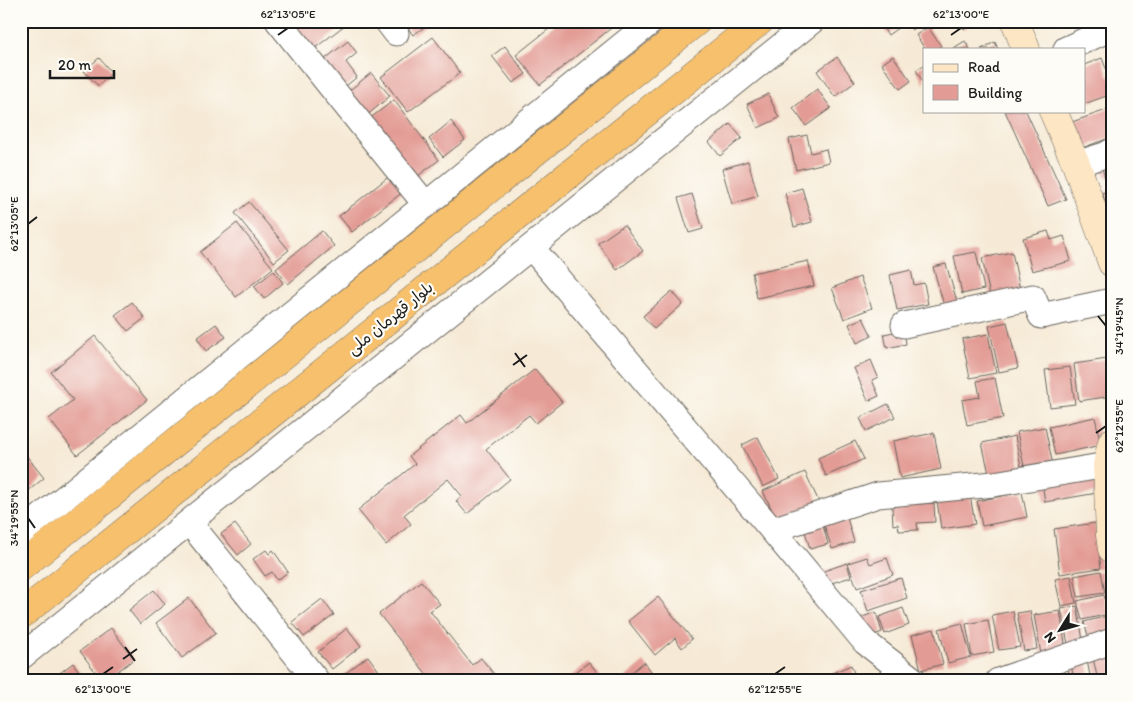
<svg xmlns="http://www.w3.org/2000/svg" width="1133" height="702" viewBox="0 0 1133 702" font-family="Itim,'Playpen Sans Arabic',sans-serif">
  <rect width="100%" height="100%" fill="#fdfcf7"/>
  <filter id="ink" filterUnits="userSpaceOnUse"><feTurbulence type="fractalNoise" baseFrequency=".02" numOctaves="2"/><feDisplacementMap in="SourceGraphic" scale="10" xChannelSelector="R" yChannelSelector="G"/><feConvolveMatrix kernelMatrix="1 2 1 2 8 2 1 2 1" color-interpolation-filters="sRGB"/></filter>
  <filter id="wash" filterUnits="userSpaceOnUse"><feTurbulence type="fractalNoise" baseFrequency=".0096" numOctaves="4" result="noise"/><feDisplacementMap in="SourceGraphic" scale="20" xChannelSelector="R" yChannelSelector="G"/><feGaussianBlur stdDeviation="1.12" result="paint"/><feColorMatrix in="noise" values="0 0 0 0 0 0 0 0 0 0 0 0 0 0 0 0 0 1.4 0 .05"/><feComposite in="paint" operator="in"/></filter>
  <g filter="url(#wash)">
    <rect width="100%" height="100%" fill="#f6ead6"/>
    <g id="blocks">
      <!-- building -->
      <path fill="#e39c95" d="M287 21H350L310 52Z
        M403 21H433L413 35Z
        M559 21H620L540 85 516 55Z
        M878 21H899L902 25 888 35Z
        M905 21H923L912 30Z
        M959 21H976L964 29Z
        M928 27 941 46 937 49H925L916 35Z
        M433 37 460 73 408 112 381 77Z
        M348 41 357 53 346 62 357 77 341 90 320 63Z
        M965 41 970 49H952Z
        M995 42 998 49H981Z
        M505 46 526 74 513 83 492 56Z
        M893 56 911 81 900 89 882 64Z
        M837 57 855 82 835 97 817 71Z
        M99 58 112 73 98 86 84 71Z
        M1102 58 1112 84V94L1084 104V65Z
        M924 65V84L916 70Z
        M371 73 390 96 364 118 345 94Z
        M817 89 831 108 806 126 793 108Z
        M768 94 779 118 758 128 747 104Z
        M394 100 439 160 414 179 369 119Z
        M1112 108V137L1082 148 1072 122Z
        M1005 111H1026L1066 199 1048 206Z
        M451 121 465 140 443 157 429 139Z
        M730 124 742 138 720 156 709 142Z
        M807 135 811 153 826 149 829 162 796 170 789 139Z
        M1112 157V176L1105 178 1100 161Z
        M748 161 758 196 732 204 722 169Z
        M391 175 404 191 352 232 339 216Z
        M802 188 812 222 794 227 785 193Z
        M1112 189V210L1109 211 1102 193Z
        M692 194 703 229 689 233 678 198Z
        M249 202 289 250 274 262 235 213Z
        M237 223 273 268 236 297 200 252Z
        M624 225 643 251 617 270 598 243Z
        M322 231 334 246 288 284 276 269Z
        M1048 231 1051 240 1064 236 1071 261 1032 271 1023 238Z
        M976 252 984 289 962 294 954 256Z
        M1012 252 1021 294 991 300 982 258Z
        M808 261 814 286 757 298 752 273Z
        M946 264 958 305 945 309 933 267Z
        M911 270 914 285 924 283 928 304 897 310 890 275Z
        M274 271 283 283 264 299 254 286Z
        M860 277 872 308 844 319 832 288Z
        M672 291 683 304 654 329 643 316Z
        M132 302 145 318 128 331 115 315Z
        M863 318 872 336 857 343 849 324Z
        M1007 322 1018 368 999 372 989 326Z
        M216 324 226 337 206 351 197 338Z
        M904 330 906 344 887 348 884 334Z
        M988 334 996 373 970 378 962 339Z
        M95 336 147 400 77 455 49 419 73 400 51 372Z
        M1107 359 1112 396 1079 401 1074 364Z
        M871 360 878 377 872 380 879 396 868 401 854 368Z
        M1070 367 1075 404 1050 407 1045 370Z
        M535 369 562 402 536 423 529 415 486 449 510 479 467 514 456 501 462 496 448 479 404 515 411 524 386 545 358 510 415 464 409 456 461 415 467 423Z
        M995 378 1003 418 967 425 962 400 980 397 977 381Z
        M888 404 895 417 866 431 860 418Z
        M1095 417 1101 445 1055 455 1049 427Z
        M1045 427 1054 470 1026 476 1017 432Z
        M934 433 941 469 900 478 893 441Z
        M1015 436 1022 471 990 478 982 443Z
        M758 437 779 479 763 487 742 445Z
        M855 441 864 459 826 476 818 458Z
        M21 449 44 478 22 496 21 494Z
        M805 472 819 502 777 521 763 491Z
        M1094 474 1097 493 1045 502 1042 482Z
        M1022 492 1027 517 982 526 977 501Z
        M970 495 975 524 941 529 937 500Z
        M934 503 935 522 917 523 918 530 899 531 898 524 893 525 892 506Z
        M845 511 854 542 832 549 822 519Z
        M821 518 828 544 810 549 803 524Z
        M1095 523 1101 568 1060 574 1054 529Z
        M235 524 251 544 238 555 221 534Z
        M266 550 269 554 273 550 288 572 277 580 272 572 265 576 253 559Z
        M867 557 870 564 887 558 893 575 857 588 848 563Z
        M847 563 851 577 825 585 821 572Z
        M1101 571 1105 593 1078 597 1074 576Z
        M1071 576 1076 603 1061 606 1055 579Z
        M901 578 907 598 868 611 861 590Z
        M421 581 440 604 430 611 472 665 481 658 494 674 486 681H432L379 614Z
        M154 590 165 604 140 624 129 610Z
        M1104 595 1109 614 1082 620 1077 601Z
        M658 597 692 639 682 648 675 638 655 655 628 621Z
        M189 598 216 633 182 658 156 623Z
        M322 599 334 615 304 637 292 622Z
        M1077 606 1084 646 1069 649 1061 609Z
        M903 608 909 625 885 634 879 617Z
        M1013 611 1020 647 999 650 992 615Z
        M1030 611 1037 649 1024 651 1017 613Z
        M1060 611 1066 650 1041 654 1034 615Z
        M876 612 882 632 867 638 860 618Z
        M1111 615 1112 619V636L1090 643 1084 622Z
        M988 620 994 652 972 656 966 624Z
        M962 623 971 657 948 663 939 629Z
        M111 628 134 659 105 681H102L80 651Z
        M347 628 361 646 332 669 318 652Z
        M934 629 943 664 921 670 912 635Z
        M1112 654V681H1098L1093 658Z
        M1086 655 1091 681H1074L1070 658Z
        M368 656 382 675 374 681H339L338 679Z
        M589 662 604 681H564Z
        M644 662 659 681H621Z
        M73 663 86 681H49Z
        M851 665 857 681H831L828 675Z
        M1068 670 1072 681H1051L1050 676Z"/>
    </g>
  </g>
  <g filter="url(#ink)">
    <use href="#blocks" fill-opacity="0" stroke="#68645d" stroke-width="1"/>
    <g fill="none" stroke-linecap="round" stroke-linejoin="round">
      <!-- street casing -->
      <g stroke="#68645d" stroke-width="27">
        <path id="street" d="M278 21 426 205
          M387 21 396 33
          M1066 49 1112 28
          M1076 164 1105 155 1112 151
          M531 247 772 530 865 642 915 681
          M904 325 1033 297 1041 316 1112 301
          M189 522 317 681
          M772 530 878 495 994 484 1107 465
          M21 533 652 21
          M21 657 812 21
          M998 681 1112 641"/>
      </g>
      <!-- secondary casing -->
      <g stroke="#68645d" stroke-width="29">
        <path id="secondary" d="M1015 21 1026 49
          M1053 111 1076 164 1112 263
          M1112 442 1107 465 1110 535 1112 549"/>
      </g>
      <!-- highway casing -->
      <g stroke="#68645d" stroke-width="29">
        <path id="highway" d="M21 567 697 21
          M21 615 760 21"/>
      </g>
      <!-- street -->
      <use href="#street" stroke="#fff" stroke-width="25"/>
      <!-- secondary -->
      <use href="#secondary" stroke="#fce6c4" stroke-width="28"/>
      <!-- highway -->
      <use href="#highway" stroke="#f7c06c" stroke-width="28"/>
    </g>
  </g>
  <!-- ticks -->
  <path fill="none" stroke="#1c1c1c" stroke-width="2" d="M278 35 288 28M951 35 961 28M28 224 37 217M1098 316 1106 326M515 353 525 367M513 365 527 355M1096 433 1106 426M28 518 35 528M125 647 135 661M123 659 137 649M103 674 113 667M775 674 785 667"/>
  <g text-anchor="middle" dominant-baseline="central" stroke-width="4.5" stroke-linejoin="round" paint-order="stroke">
    <!-- street labels -->
    <g font-size="16" fill="#1c1c1c" stroke="#fdfcf7">
      <text transform="translate(390 318) rotate(-39)">بلوار قهرمان ملی</text>
    </g>
  </g>
  <!-- margin -->
  <rect width="1133" height="702" fill="none" stroke="#fdfcf7" stroke-width="55"/>
  <!-- legend -->
  <rect x="923" y="48" width="162" height="65" fill="#fdfcf7" stroke="#a3a29f"/>
  <rect x="933" y="64" width="25" height="8" fill="#fce6c4" stroke="#a3a29f"/>
  <text x="968" y="72" font-size="15" fill="#1c1c1c">Road</text>
  <rect x="933" y="85" width="25" height="15" fill="#e39c95" stroke="#a3a29f"/>
  <text x="968" y="98" font-size="15" fill="#1c1c1c">Building</text>
  <!-- north arrow -->
  <g transform="translate(1060 630) rotate(233)" stroke="#fdfcf7" stroke-width="4" paint-order="stroke">
  <path d="M0-4L9 19L0 12L-9 19Z" fill="#1c1c1c"/>
  <text y="-8" font-size="14" font-weight="bold" text-anchor="middle" fill="#1c1c1c">N</text>
  </g>
  <!-- scale -->
  <path d="M50 70v8h64v-8" fill="none" stroke="#1c1c1c" stroke-width="2.5"/>
  <text x="58" y="70" font-size="15" fill="#1c1c1c" stroke="#fdfcf7" stroke-width="4" paint-order="stroke">20 m</text>
  <rect x="28" y="28" width="1078" height="646" fill="none" stroke="#1c1c1c" stroke-width="2"/>
  <g font-size="12" text-anchor="middle" fill="#1c1c1c">
    <text x="288" y="18">62°13'05"E</text>
    <text x="961" y="18">62°13'00"E</text>
    <text transform="translate(14 224) rotate(-90)" y="4">62°13'05"E</text>
    <text transform="translate(1119 326) rotate(-90)" y="4">34°19'45"N</text>
    <text transform="translate(1119 426) rotate(-90)" y="4">62°12'55"E</text>
    <text transform="translate(14 518) rotate(-90)" y="4">34°19'55"N</text>
    <text x="103" y="693">62°13'00"E</text>
    <text x="775" y="693">62°12'55"E</text>
  </g>
</svg>
